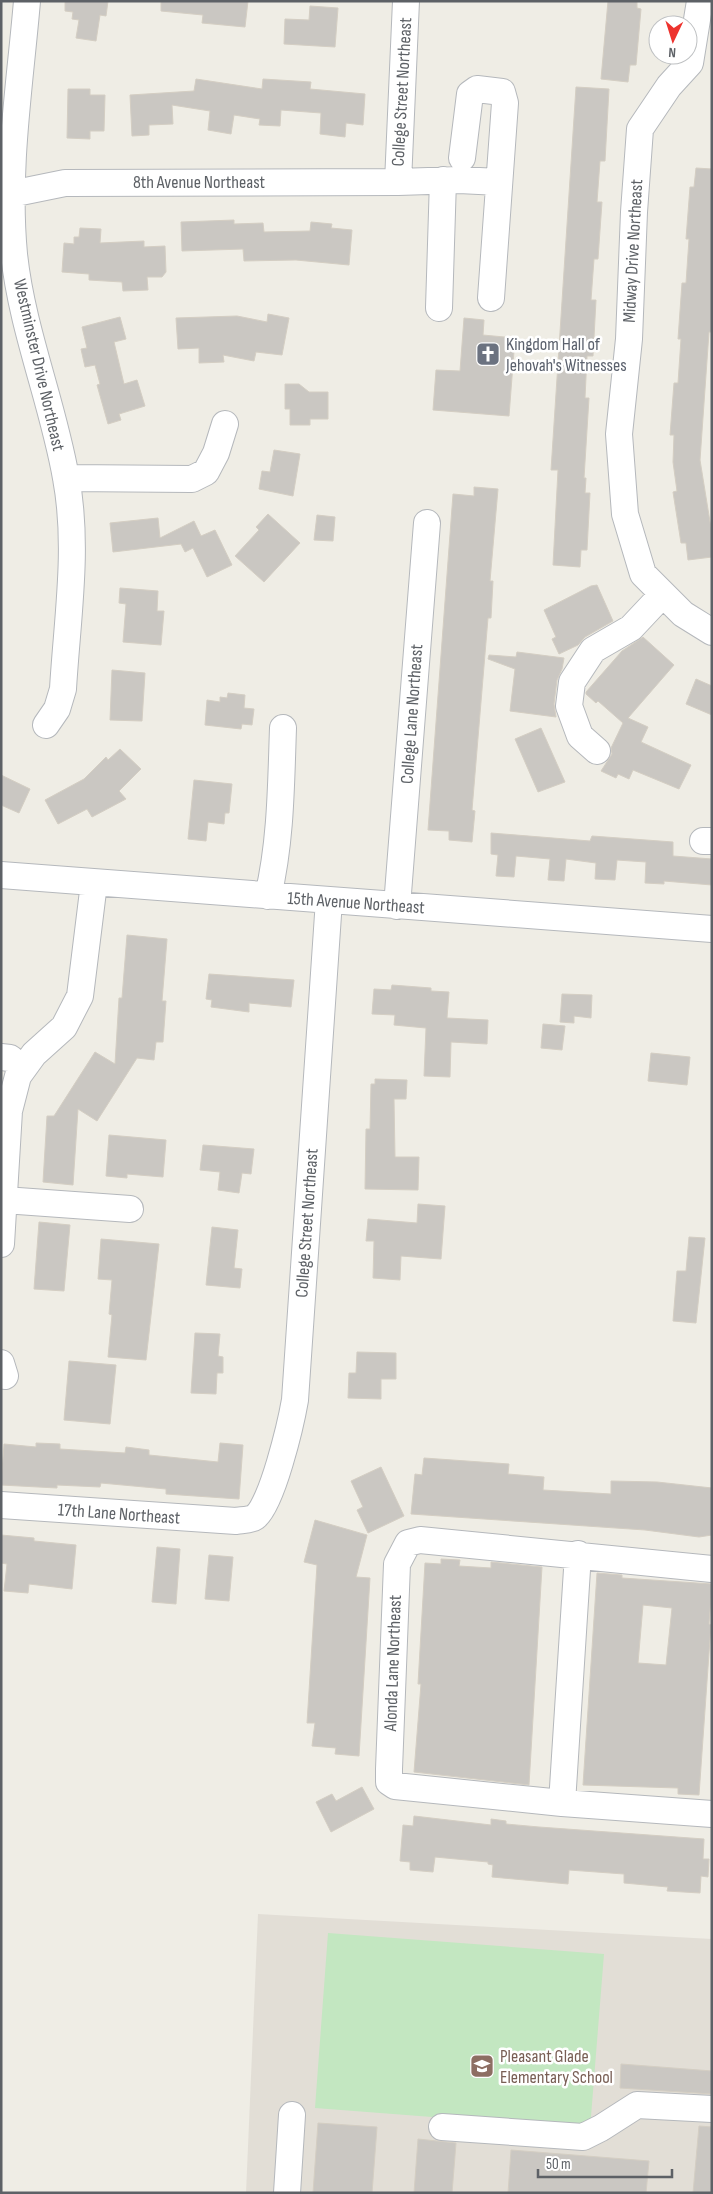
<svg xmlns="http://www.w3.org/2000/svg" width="713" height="2194" viewBox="0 0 713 2194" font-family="'Sofia Sans Condensed',sans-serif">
  <rect width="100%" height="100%" fill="#efede5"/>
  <!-- education -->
  <path fill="#e2ded6" d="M258 1914 712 1939V2193H246Z"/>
  <!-- green -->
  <path fill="#c3e7c1" d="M328 1933 604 1954 590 2129 315 2108Z"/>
  <!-- building -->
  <path fill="#cac7c2" stroke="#d4cec3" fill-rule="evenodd" d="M65 1H108L106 16 100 15 96 41 76 38 79 20 72 19 73 12 65 11Z
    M161 1H248L245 27 202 23 203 15 161 11Z
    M608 1H637V8L641 9 636 65H630L628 82 601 79Z
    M310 6 338 8 335 47 284 44 285 19 309 20Z
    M196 79 262 89 263 79 311 82 310 89 365 94 363 125 346 123 345 137 320 134 321 113 281 110 280 126 259 125 260 119 234 115 231 134 208 130 210 111 172 105 173 124 149 125V135L132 136 130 95 194 91Z
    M576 87 609 89 605 161H600L597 202H602L598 259H594L591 300H596L593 356H587L585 398H589L584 478H586L585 493H590L587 550H581L580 567 553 565 558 470H551Z
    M68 89H90V95H105L104 131H90V139L67 138Z
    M696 168 712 169V332H709L700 460 712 534V557L688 560 686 543H681L673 492 677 491 673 462 674 435H670L674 383H678L681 339H678L682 283H686L689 239H686L690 187H694Z
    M234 220V224L263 223 264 232 310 231 311 222 332 224 331 228 352 230 349 265 296 260 244 261 243 249 182 251 181 222Z
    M80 228 101 229 100 243 144 241V247L165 246 166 272 162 277H147L148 290 123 291 122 282 89 280V274L62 272 64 243 74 244V237H79Z
    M268 314 289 318 282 355 256 352 254 361 223 355 224 362 199 363V348L178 349 176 318 237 316 267 322Z
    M120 317 126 339 114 342 124 384 137 380 145 406 119 414 121 420 108 424 97 385 100 384 95 365 85 367 81 349 87 348 82 327Z
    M464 318 484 320 483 335 515 338 509 416 433 410 436 370 460 371Z
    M285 384H299L309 392H328V419H310V425H290V409H285Z
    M274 450 300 454 293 496 259 489 262 471 270 472Z
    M474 487 498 489 490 581H493L491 618H488L472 810 475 811 472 842 449 840V831L428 830 453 494 474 496Z
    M268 514 300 543 264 582 235 556 259 530 256 527Z
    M317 515 335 517 333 541 314 540Z
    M158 518 160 538 194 521 201 536 215 530 232 565 207 577 193 548 185 552 181 544 113 552 110 523Z
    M597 585 613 621 585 637 578 645 559 654 552 639 556 637 544 610 591 586Z
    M120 588 158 591 157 611H164L161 645 123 642 126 604 119 603Z
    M643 637 674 665 628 718 648 727 641 742 691 765 679 789 633 770 629 779 618 774 616 778 601 771 612 754 611 748 623 723 598 701 596 703 586 694V692L622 651Z
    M517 652 564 658 562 669 557 680 554 704 556 717 510 711 515 669 488 659 489 655 516 657Z
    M112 670 145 673 142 721 110 720Z
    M696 679 712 686V715L686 704Z
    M228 693 245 695 244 708 254 709 252 725 242 724 241 729 205 725 207 700 220 702V697L227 698Z
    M541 728 565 782 538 792 515 739Z
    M120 749 141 769 119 791 126 799 92 817 87 809 58 824 45 800 84 779 106 757 108 760Z
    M1 775 30 789 19 813 1 805Z
    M194 780 232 784 229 813H225L224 824 208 822 206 841 188 839Z
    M491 833 590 841 592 836 673 842V856L712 859V885L664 881V884L645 883 646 862 617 860 615 880 595 879 596 863 566 859 564 881 548 880 550 859 516 856 514 877 496 876 498 855 491 854Z
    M127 935 167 939 162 1001H166L163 1042H156L154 1060 137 1058 97 1121 78 1109 73 1185 43 1182 47 1116H54L95 1052 115 1064 119 998H122Z
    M209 974 294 980 291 1007 249 1003V1012L211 1007 212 1000 206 999Z
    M392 985 431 988V991L449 992 447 1018 488 1020 487 1044 451 1042 450 1077 424 1076 426 1028 394 1025 395 1015 372 1014 374 989 391 990Z
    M562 994 592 995 591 1018 574 1016V1023L560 1022Z
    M543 1024 565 1026 562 1050 541 1048Z
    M651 1053 690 1057 687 1085 648 1081Z
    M375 1079 407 1080 406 1099H394L395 1157H419L418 1190 365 1189 366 1129H370L371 1084H375Z
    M109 1135 166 1140 163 1177 127 1174V1178L106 1176Z
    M203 1145 254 1149 251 1174 242 1173 239 1193 218 1190 220 1172 200 1170Z
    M418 1204 445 1206 441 1259 401 1256 400 1280 373 1278 374 1241H366L368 1219 417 1223Z
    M39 1222 70 1225 64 1291 34 1289Z
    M212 1227 238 1230 234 1268 242 1269 240 1288 206 1285Z
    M689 1237 705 1238 696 1323 673 1321 677 1271H686Z
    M101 1239 159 1244 146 1360 108 1357 112 1315 109 1314 112 1280 98 1279Z
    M195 1333 220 1334 218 1356 223 1357V1373H217L216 1394 191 1393Z
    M357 1352 396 1353V1379H381V1399L348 1398 349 1373H356Z
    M69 1361 116 1365 110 1424 64 1420Z
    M36 1443 60 1444V1449L125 1453 126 1447 149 1450V1455L218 1462 220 1443 243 1445 239 1499 166 1494V1489L101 1483 100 1487 57 1485V1488L1 1485 4 1444 36 1447Z
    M424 1458 509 1464 508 1474 544 1477 543 1490 611 1494V1481L657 1482 712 1488V1535L699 1537 645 1530 411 1514 415 1474 422 1475Z
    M381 1467 404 1516 368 1533 357 1510 363 1507 351 1481Z
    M315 1520 367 1535 356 1577 370 1578 359 1756 335 1754 336 1748 312 1746 315 1723H307L317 1565 304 1562Z
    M1 1535 34 1538V1541L76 1545 72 1589 29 1584 28 1593 4 1591 7 1564 1 1563Z
    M157 1547 180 1549 176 1604 152 1602Z
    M209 1555 233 1557 229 1601 205 1599Z
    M441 1559 460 1560 459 1566 491 1568V1562L542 1567 529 1785 414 1772 421 1684H418L425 1563 441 1564Z
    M597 1573 622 1575V1578L712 1584 709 1624 711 1625 699 1795 678 1794V1788L583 1785ZM643 1605 672 1608 666 1665 638 1663Z
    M362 1787 374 1809 331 1832 316 1802 332 1794 336 1801Z
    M414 1816 491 1825V1819L506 1821V1824L539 1827 704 1839 703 1859H709L708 1877 701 1876 700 1893 667 1891 668 1887 624 1883V1874L569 1870 568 1884 492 1877 493 1865 488 1864V1862L435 1857 433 1872 410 1870V1862L400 1861 403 1825 413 1826Z
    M621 2064 712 2071V2094L620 2088Z
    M318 2123 377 2127 372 2193H313Z
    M699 2126 712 2127V2193H693Z
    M418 2139 456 2143 452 2193H414Z
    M511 2150 649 2161 646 2193H508Z"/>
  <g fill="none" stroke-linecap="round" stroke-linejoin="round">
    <!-- minor casing -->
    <g stroke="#b5b8bc" stroke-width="28">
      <path id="minor" d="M27 1C20 84 6 170 14 254 22 330 53 403 66 478 79 547 67 620 63 689L57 709 46 725
        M700 1 690 63 669 86 640 129 634 212 629 339 619 434 625 514 643 574 683 614 712 632
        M462 158 470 94 477 89 502 92 505 103 491 298
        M398 182 406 1
        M1 194H11L65 183 398 182 459 180 499 182
        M439 308 443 180
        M66 478 192 479 206 472 216 453 225 424
        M597 751 580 736 569 706 572 682 593 650 631 628 663 594
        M703 841H712
        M1 875 712 929
        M268 896C281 841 281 784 283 728
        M397 906 427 523
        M1 1057 10 1058 23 1069
        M4 1200 130 1209
        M1 1244 9 1111 18 1076 34 1054 64 1027 80 996 94 883
        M1 1363 5 1376
        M1 1505 236 1521C241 1520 251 1520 255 1517 272 1505 291 1423 295 1400L329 900
        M712 1569 420 1540 408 1543 397 1564 389 1769V1782L395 1786 562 1803 712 1814
        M562 1803 578 1554
        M442 2127 583 2137 601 2128 637 2105 712 2109
        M287 2193 292 2115"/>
    </g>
    <!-- minor -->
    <use href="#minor" stroke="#fff" stroke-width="26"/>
  </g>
  <!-- icons -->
  <defs>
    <g id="church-square" transform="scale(1.25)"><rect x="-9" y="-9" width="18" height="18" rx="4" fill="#6b7280" stroke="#fff"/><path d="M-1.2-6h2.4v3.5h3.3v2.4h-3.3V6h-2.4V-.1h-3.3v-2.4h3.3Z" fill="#fff"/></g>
    <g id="school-square" transform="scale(1.25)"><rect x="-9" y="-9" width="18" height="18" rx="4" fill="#8d6e63" stroke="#fff"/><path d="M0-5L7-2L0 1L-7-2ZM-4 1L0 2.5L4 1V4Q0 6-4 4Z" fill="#fff"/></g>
  </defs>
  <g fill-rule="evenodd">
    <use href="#church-square" x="488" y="354"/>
    <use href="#school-square" x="482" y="2066"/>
  </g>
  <g text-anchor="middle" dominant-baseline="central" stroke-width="5" stroke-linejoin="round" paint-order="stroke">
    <!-- street labels -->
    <g font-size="18" fill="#5d6166" stroke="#fff">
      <text transform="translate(402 92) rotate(-87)">College Street Northeast</text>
      <text x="199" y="182">8th Avenue Northeast</text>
      <text transform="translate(633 251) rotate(-87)">Midway Drive Northeast</text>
      <text transform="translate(39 365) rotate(77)">Westminster Drive Northeast</text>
      <text transform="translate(412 714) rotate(-86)">College Lane Northeast</text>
      <text transform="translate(356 903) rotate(4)">15th Avenue Northeast</text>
      <text transform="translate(307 1223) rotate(-86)">College Street Northeast</text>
      <text transform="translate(119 1514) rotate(4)">17th Lane Northeast</text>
      <text transform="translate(393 1663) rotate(-88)">Alonda Lane Northeast</text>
    </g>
    <!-- worship labels -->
    <g font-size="18" fill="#5b616d" stroke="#fff" text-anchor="start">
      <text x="506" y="344">Kingdom Hall of<tspan x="506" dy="21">Jehovah's Witnesses</tspan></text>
    </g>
    <!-- education labels -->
    <g font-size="18" fill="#785e54" stroke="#fff" text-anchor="start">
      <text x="500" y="2056">Pleasant Glade<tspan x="500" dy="21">Elementary School</tspan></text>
    </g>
  </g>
  <!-- border -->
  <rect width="713" height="2194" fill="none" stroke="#5d6166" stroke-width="5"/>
  <!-- north arrow -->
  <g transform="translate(673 40) rotate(184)"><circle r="24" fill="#ffffff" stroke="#bec0c2"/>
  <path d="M0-4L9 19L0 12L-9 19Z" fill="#ed332e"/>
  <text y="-8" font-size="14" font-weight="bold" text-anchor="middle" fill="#5d6166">N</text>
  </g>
  <!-- scale -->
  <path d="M538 2169v8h134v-8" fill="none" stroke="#5d6166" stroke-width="2.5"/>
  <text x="546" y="2169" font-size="15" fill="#5d6166" stroke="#ffffff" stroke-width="4" paint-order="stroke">50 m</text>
</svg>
